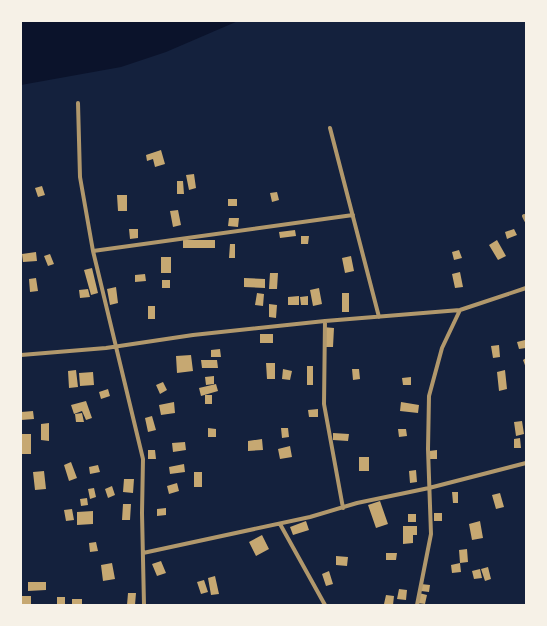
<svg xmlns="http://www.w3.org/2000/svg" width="547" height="626" viewBox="0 0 547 626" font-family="Signika,sans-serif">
  <rect width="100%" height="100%" fill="#14213d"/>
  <!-- water -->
  <path fill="#0b132b" d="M21 21H238L166 52 121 67 21 85Z"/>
  <!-- building -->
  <path fill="#c6a872" d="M161 150 165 164 155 167 153 159 147 161 146 155Z
    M194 174 196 188 189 190 186 175Z
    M177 181H183L184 194H177Z
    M42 186 45 195 38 197 35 188Z
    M277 192 279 200 272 202 270 193Z
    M117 195H127V211H118Z
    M228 199H237V206H228Z
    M178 210 181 225 173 227 170 211Z
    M229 218H239L238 227 228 226Z
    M129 229H138V238L130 239Z
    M514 229 517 235 507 239 505 232Z
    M295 230 296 236 280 238 279 232Z
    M301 236H309L308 244H301Z
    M183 240H215V248H183Z
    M497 240 506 256 498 260 489 245Z
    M230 244H235V258H229Z
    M459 250 462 258 454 260 452 252Z
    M36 252 37 261 23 262 22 254Z
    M50 254 54 264 48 266 44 256Z
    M351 256 354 271 345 273 342 258Z
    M161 257H171V273H161Z
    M92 268 98 293 91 295 84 270Z
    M460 272 463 287 455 288 452 274Z
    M270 273H278L277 289H269Z
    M145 274 146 281 135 282V275Z
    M36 278 38 291 30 292 29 279Z
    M244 278 265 279V288L244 287Z
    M162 280H170V288H162Z
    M116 287 118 303 110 305 107 289Z
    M319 288 322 304 313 306 310 290Z
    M88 289 90 297 80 298 79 290Z
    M257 293 264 294 263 306 255 305Z
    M342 293H349V312H342Z
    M299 296V305H288V297Z
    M308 296V305H301L300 297Z
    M269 304 277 305 276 318 269 317Z
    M148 306H155V319H148Z
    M323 327 334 328 333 347H323Z
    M260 334H273V343H260Z
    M525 340 526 348 519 349 517 342Z
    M499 345 500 357 493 358 491 346Z
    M220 349 221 357H211V350Z
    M191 355 193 371 177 373 176 356Z
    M526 358V368L523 360Z
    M201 360H217L218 368H202Z
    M266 363H275V379H267Z
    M307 366H313V385H307Z
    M283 369 292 371 290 380 282 379Z
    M352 369H359L360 379 353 380Z
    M76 370 78 387 69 388 68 371Z
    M505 370 507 389 499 391 497 372Z
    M93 372 94 385 80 386 79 373Z
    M214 376V384L206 385 205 377Z
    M411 377V385H403L402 378Z
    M163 382 167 390 160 394 156 385Z
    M216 384 218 391 201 396 199 388Z
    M108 389 110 396 101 399 99 392Z
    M205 395H212V404H205Z
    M86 401 92 418 86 420 82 411 74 414 71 405Z
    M174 402 175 413 161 415 159 405Z
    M401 402 419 405 418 413 400 411Z
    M318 409V417H309L308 410Z
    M33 411 34 419 21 420V412Z
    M82 413 84 422H76L75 414Z
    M152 416 156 430 148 432 145 418Z
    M522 421 524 434 516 436 514 422Z
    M49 423V441L41 440V424Z
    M208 428 216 429V437H208Z
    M281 428H288L289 437 282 438Z
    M398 429H406L407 436 399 437Z
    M333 433 349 434 348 441 333 440Z
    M21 434H31V454H21Z
    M520 438 521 448H514V439Z
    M262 439 263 450 248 451V441Z
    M185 442 186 450 173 452 172 443Z
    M290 446 292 457 280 459 278 449Z
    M148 450H155L156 459H148Z
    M437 450V459H429V451Z
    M359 457H369V471H359Z
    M71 462 77 478 69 481 64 465Z
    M184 464 185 472 170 474 169 467Z
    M98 465 100 472 90 474 89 467Z
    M416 470 417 482 410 483 409 471Z
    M44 471 46 489 35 490 33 472Z
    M194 472H202V487H194Z
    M124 479H134L133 493 123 492Z
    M177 483 179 491 169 494 167 486Z
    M112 486 115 495 108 498 105 489Z
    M94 488 96 497 90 499 88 489Z
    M452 492H458V503H453Z
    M500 493 504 507 496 509 492 495Z
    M87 498 88 505 81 506 80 499Z
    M380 501 388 524 376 528 368 505Z
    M123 504H131L130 520H122Z
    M166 508V515L157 516V509Z
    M72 509 74 520 66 521 64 510Z
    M93 511V524L77 525V512Z
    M434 513H442V521H434Z
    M408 514H416V522H408Z
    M306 521 309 530 293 535 290 527Z
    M480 521 483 538 472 540 469 524Z
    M403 526H417V535H413V543L403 544Z
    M262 535 269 549 256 556 249 542Z
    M96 542 98 551 90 552 89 543Z
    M467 549 468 562 460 563 459 550Z
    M386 553H397L396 560H386Z
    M336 556 348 557 347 566 336 565Z
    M161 561 166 573 157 576 152 564Z
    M112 563 115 579 103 581 101 565Z
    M460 563 461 572 452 573 451 565Z
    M488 567 491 579 485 581 481 569Z
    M480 569 482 578 474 579 472 571Z
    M329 571 333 584 326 586 322 574Z
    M215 576 219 594 211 595 208 578Z
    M204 580 208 592 201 594 197 582Z
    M28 582H46V590L28 591Z
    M421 584 430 585 429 592 421 591Z
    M399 589 407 590 406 600 397 599Z
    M128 593H136L135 605H127Z
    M419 593 427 595 425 604 417 603Z
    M386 595 394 596 393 605 384 604Z
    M21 596H31V605H21Z
    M57 597H65V605H57Z
    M72 599H82V605H72Z"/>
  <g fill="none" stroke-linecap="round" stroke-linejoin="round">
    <!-- minor -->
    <path stroke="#b1986c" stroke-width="4" d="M78 103 80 177 93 251 143 459 142 513 144 605
      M330 128 379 317
      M524 216 526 220
      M93 251 353 215
      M325 321 324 404 343 508
      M21 355 106 348 193 335 325 321 460 310 526 288
      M280 524 325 605
      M143 553 310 517 357 503 429 488 526 463
      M417 605 431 534 428 449 429 396 442 348 460 310"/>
  </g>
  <!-- border -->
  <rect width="547" height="626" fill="none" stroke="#f6f1e7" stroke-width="44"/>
</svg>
